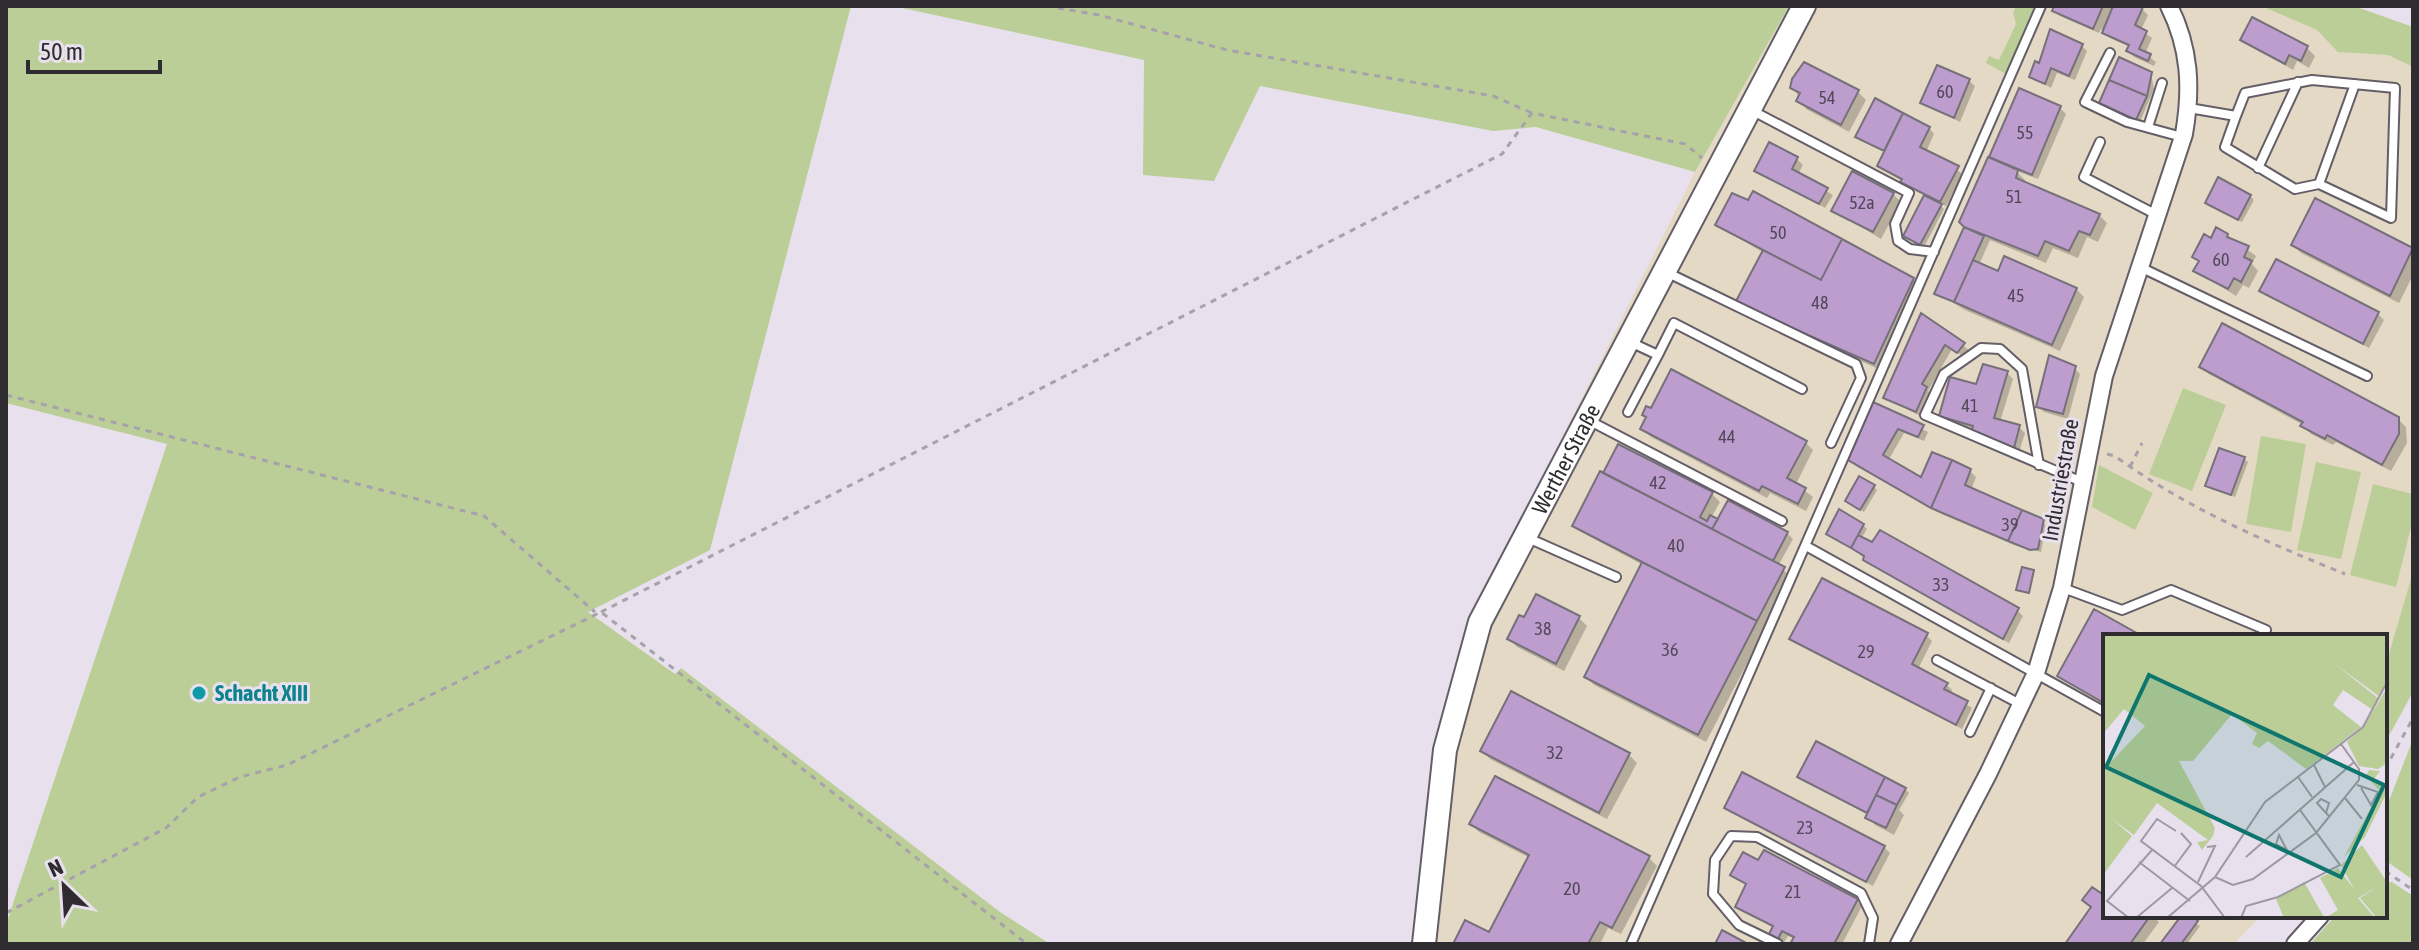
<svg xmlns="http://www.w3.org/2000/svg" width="2419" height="950" viewBox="0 0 2419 950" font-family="'Asap Condensed',sans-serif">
  <rect width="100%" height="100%" fill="#e8e1ed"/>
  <!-- commercial -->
  <path fill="#e4d9c5" d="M1789 6H2261L2317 30 2339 52 2388 55 2413 67V572L2385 667V636H2105V916H2261L2234 944H1427L1432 751 1467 627 1695 172Z"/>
  <!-- green -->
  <path fill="#bbce97" d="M6 6H851L710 550 588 612 675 674 681 668 1000 912 1050 944H6V926L16 894 167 444 6 403Z
    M893 6H1789L1695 172 1536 127 1493 131 1260 86 1214 181 1143 175 1144 60Z
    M2016 6H2036L2006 74 1986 63 1989 56 1999 60 2016 24 2013 13Z
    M2261 6H2354L2413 27V67L2388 55 2338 52 2317 30Z
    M2183 388 2226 405 2192 491 2149 474Z
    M2261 436 2306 444 2291 532 2246 524Z
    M2316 462 2361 472 2341 559 2297 550Z
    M2099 465 2153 493 2135 530 2092 507Z
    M2373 484 2413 494V519L2396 587 2350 575Z
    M2413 572V692L2385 743V667Z
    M2413 739V880L2385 860V811Z
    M2392 882 2413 896V944H2310L2335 916H2385V883Z"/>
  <!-- shadow -->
  <path fill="#0003" d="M2056 6 2142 9 2148 15 2141 30 2152 38 2145 54 2156 62 2154 66 2134 57 2128 51 2130 47 2110 38 2101 29 2099 33 2060 16 2054 11Z
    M2242 39 2307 48 2315 56 2309 68 2297 61 2293 70Z
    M2081 45 2087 51 2075 80 2057 73 2051 88 2031 76 2041 65Z
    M2151 74 2154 89 2140 122 2101 103Z
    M1969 81 1975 86 1960 122 1922 102Z
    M1793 87 1858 92 1866 100 1849 132 1806 109Z
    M1876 101 1929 128 1934 134 1926 152 1963 174 1946 206 1938 203 1944 209 1924 247 1909 239 1926 196 1886 171 1880 165 1886 152 1861 140Z
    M2060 108 2066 114 2038 179 2016 171 2025 180 2024 183 2099 215 2107 223 2098 242 2087 237 2078 258 2053 248 2046 263 1990 240 1979 265 1999 273 2076 289 2084 297 2060 351 1965 310 1937 293 1997 163 1991 157Z
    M1770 145 1797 159 1803 165 1798 174 1833 195 1825 208 1757 171Z
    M1893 194 1901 202 1881 239 1833 210Z
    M2250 196 2254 200 2242 222 2207 203Z
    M2316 200 2413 250V275L2399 303 2301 253 2293 245Z
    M1717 225 1913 279 1921 287 1883 371 1745 310 1764 253Z
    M2227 235 2256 256 2252 264 2258 271 2249 288 2243 285 2236 296 2196 271 2200 263 2194 257 2212 240Z
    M2262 290 2378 314 2384 320 2369 348Z
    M1922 316 1969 350 1964 357 1952 349 1928 391 1932 395 1922 417 1885 398Z
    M2201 366 2398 419 2406 427 2407 443 2391 471 2336 442 2333 445 2311 434 2303 425 2209 374Z
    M2074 368 2080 374 2068 419 2044 412 2038 406Z
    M2007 373 2013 379 2000 422 2019 427 2025 433 2019 452 1974 429 1947 422 1941 416Z
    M1874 405 1928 432 1924 441 1904 433 1888 461 1922 480 1933 455 1970 471 1976 477 1971 490 2046 525 2041 552 2014 545 1939 513 1856 466 1850 460Z
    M1643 429 1805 442 1813 450 1796 484 1813 497 1806 511 1770 493 1767 498 1651 437Z
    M2244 459 2248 462 2235 497 2208 485Z
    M1873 486 1877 490 1864 512 1847 501Z
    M1712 494 1720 502 1711 518 1787 533 1793 539 1778 566 1792 577 1706 742 1594 685 1586 677 1643 565 1583 533 1575 526Z
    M1863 525 1867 529 1861 539 2017 610 2023 616 2009 643 1871 565 1854 548 1828 534Z
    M1537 597 1579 618 1587 626 1564 671 1517 647 1509 639 1525 620Z
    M2095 612 2138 636H2105V705L2060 676Z
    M1926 635 1932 641 1918 669 1946 684 1952 690 1950 694 1972 708 1962 729 1792 638Z
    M1482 751 1629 755 1637 763 1607 819 1490 759Z
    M1800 777 1905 789 1909 793 1899 810 1904 815 1894 835 1875 825 1868 815Z
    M1726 808 1884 847 1890 853 1873 886Z
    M1471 824 1649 858 1657 866 1621 934 1608 928 1600 944H1455L1490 934 1530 858 1479 832Z
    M1732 874 1856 900 1862 906 1842 944H1793L1795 939 1788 936 1784 943 1772 934 1774 928 1737 906 1748 886Z
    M2105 891V916H2152L2159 922 2143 944H2067Z
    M2183 916 2200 926 2187 944H2163Z"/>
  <!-- building -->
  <path fill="#bc9dce" stroke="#76707a" stroke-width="2" d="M2054 6H2103L2093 29 2052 11Z
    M2113 6 2143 7 2135 25 2147 31 2139 49 2151 54 2148 61 2126 51 2129 45 2102 33Z
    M2252 17 2308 46 2301 61 2289 55 2285 64 2240 40Z
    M2050 29 2083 44 2069 76 2051 68 2045 84 2029 77 2035 61 2039 63Z
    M2119 57 2152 72 2147 96 2109 80Z
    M1804 62 1859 90 1841 125 1796 101 1800 93 1790 88 1792 79Z
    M1937 65 1970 79 1954 118 1920 103Z
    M2109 80 2147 96 2136 120 2099 103Z
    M2019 88 2061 106 2032 175 1989 157Z
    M1875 98 1903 113 1884 151 1855 137Z
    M1903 113 1930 127 1920 147 1959 166 1940 202 1900 182 1902 179 1877 166Z
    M1769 142 1798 157 1792 169 1828 188 1819 204 1754 171Z
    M1988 157 2018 170 2016 178 2100 214 2090 235 2079 231 2069 251 2045 241 2038 256 1964 227 1959 222Z
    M1852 171 1894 193 1873 232 1831 211Z
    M2218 177 2251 195 2238 220 2205 203Z
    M1753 191 1842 239 1821 280 1715 225 1732 193 1748 200Z
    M1924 195 1942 204 1920 245 1903 236Z
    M2315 198 2413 248 2390 296 2291 245Z
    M1964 227 1984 236 1954 302 1934 294Z
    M2216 227 2228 234 2227 237 2249 246 2244 257 2252 261 2241 282 2234 278 2228 289 2193 271 2199 261 2192 257 2204 234 2211 238Z
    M1842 239 1914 278 1874 364 1735 303 1763 250 1821 280Z
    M2004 256 2077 288 2052 345 1954 302 1973 260 1998 271Z
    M2276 259 2379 312 2363 344 2259 291Z
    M1921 313 1965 343 1957 353 1945 345 1922 384 1927 387 1916 412 1883 398Z
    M2222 323 2399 417V434L2382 465 2327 435 2325 439 2300 426 2303 422 2199 367Z
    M2049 355 2076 366 2063 414 2036 407Z
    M1983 364 2008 371 1994 418 2020 425 2014 448 1971 433 1973 426 1939 416 1950 377 1976 384Z
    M1671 369 1807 441 1787 478 1806 488 1798 504 1762 486 1759 491 1640 429 1646 417 1642 415 1646 406 1651 408Z
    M1873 402 1924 425 1918 437 1898 429 1883 455 1921 477 1932 452 1952 460 1931 508 1848 460Z
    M1618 444 1713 492 1700 517 1707 521 1710 515 1718 519 1712 529 1603 473Z
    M2219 448 2245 457 2231 495 2205 486Z
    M1952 460 1971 469 1965 485 2022 510 2008 541 1931 508Z
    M1600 471 1785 567 1757 621 1572 526Z
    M1859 476 1875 485 1860 510 1845 501Z
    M1728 500 1788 532 1773 561 1712 529Z
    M1839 509 1864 524 1851 548 1826 534Z
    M2022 510 2044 519 2038 549 2030 550 2008 541Z
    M1880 530 2019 608 2003 639 1863 560 1864 556 1851 548 1858 535 1872 542Z
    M1642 562 1757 621 1698 735 1584 677Z
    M2022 567 2034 570 2029 593 2016 590Z
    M1822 578 1928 633 1912 664 1948 683 1944 689 1968 701 1956 725 1789 639Z
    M1536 594 1580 616 1556 664 1507 639 1519 615 1524 617Z
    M2094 609 2142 636H2105L2104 703 2057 676Z
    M1511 691 1630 753 1599 813 1480 751Z
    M1816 741 1885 777 1867 813 1797 777Z
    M1742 772 1885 846 1866 882 1724 808Z
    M1495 776 1650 856 1612 928 1600 922 1588 944H1453L1465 920 1489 932 1529 855 1469 824Z
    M1885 777 1906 788 1897 805 1876 795Z
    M1876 795 1897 805 1886 828 1865 818Z
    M1764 850 1858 899 1834 944H1790L1794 937 1782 931 1778 939 1769 934 1773 926 1735 907 1746 884 1730 875 1743 852 1758 860Z
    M2092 887 2101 893 2105 887V916H2150L2130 944H2065L2091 907 2082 900Z
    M2181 916H2192L2198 921 2181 944H2160Z
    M1722 930 1748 944H1715Z"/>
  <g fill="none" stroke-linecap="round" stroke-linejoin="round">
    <!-- lane casing -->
    <g stroke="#645e68" stroke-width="12">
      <path id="lane" d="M2110 53 2085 102 2127 122 2182 137
        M2189 108 2236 116 2245 93 2312 80 2395 88 2391 218 2319 184 2295 189 2225 147 2236 116
        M1753 111 1909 193 1895 224 1898 241 1910 249 1934 252
        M2148 127 2162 83
        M2100 142 2084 177 2157 215
        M2258 168 2298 82
        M2319 184 2355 84
        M2140 267 2367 376
        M1664 271 1856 364 1861 378 1831 443
        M1628 341 1658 355 1674 323 1802 389
        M1628 412 1658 355
        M1590 421 1782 521
        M2039 465 2022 369 2000 349 1981 348 1944 374 1925 415 2082 482
        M1528 538 1616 577
        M1806 546 2105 712
        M2063 588 2122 610 2171 590 2266 630
        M1937 660 2020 704
        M1970 732 1991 688
        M1631 944 2041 6
        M1778 944 1739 925 1713 894 1715 860 1731 836 1757 837 1861 893 1873 918 1869 944"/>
    </g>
    <!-- street casing -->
    <g stroke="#645e68" stroke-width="20">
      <path id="street" d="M1899 944 1988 774 2036 673 2062 588 2104 376 2184 134C2192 88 2190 48 2169 6
        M2295 944 2320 916"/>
    </g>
    <!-- secondary casing -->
    <g stroke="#645e68" stroke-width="26">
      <g id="secondary">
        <path id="s1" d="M1424 944 1445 750 1480 622 1804 6"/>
      </g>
    </g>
    <!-- path -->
    <path stroke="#a6a1aa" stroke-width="3" stroke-dasharray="6 6" stroke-linecap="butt" d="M1046 6 1099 15 1227 50 1493 96 1532 113
      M6 395 484 516 595 612
      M2107 454 2115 456C2186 508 2264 541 2345 574
      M2130 467 2142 443
      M601 612 1502 154 1532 113 1685 144 1702 158
      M2385 769 2413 718
      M2385 871 2413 890
      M6 913 166 828 198 797 240 777 287 765 601 612 1027 944"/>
    <!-- lane -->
    <use href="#lane" stroke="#fff" stroke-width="8"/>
    <!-- street -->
    <use href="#street" stroke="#fff" stroke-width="16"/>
    <!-- secondary -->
    <use href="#secondary" stroke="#fff" stroke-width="22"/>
  </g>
  <!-- markers -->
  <circle fill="#0f9aa8" stroke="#e8e1ed" stroke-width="3" cx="199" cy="693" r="8"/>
  <g text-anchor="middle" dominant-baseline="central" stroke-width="6" stroke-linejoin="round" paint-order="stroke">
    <!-- number labels -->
    <g font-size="18" fill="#524858">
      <text x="1945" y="91">60</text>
      <text x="1827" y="97">54</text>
      <text x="2025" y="132">55</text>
      <text x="2014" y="196">51</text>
      <text x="1862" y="202">52a</text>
      <text x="1778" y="232">50</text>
      <text x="2221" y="259">60</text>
      <text x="2016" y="295">45</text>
      <text x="1820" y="302">48</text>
      <text x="1970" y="405">41</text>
      <text x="1727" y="436">44</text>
      <text x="1658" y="482">42</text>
      <text x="2010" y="524">39</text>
      <text x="1676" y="545">40</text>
      <text x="1941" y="584">33</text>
      <text x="1543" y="628">38</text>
      <text x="1670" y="649">36</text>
      <text x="1866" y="651">29</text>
      <text x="1555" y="752">32</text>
      <text x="1805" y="827">23</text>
      <text x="1572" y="888">20</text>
      <text x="1793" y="891">21</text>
    </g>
    <!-- street labels -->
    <g font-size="22" fill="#2e2c30" stroke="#e8e1ed">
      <text stroke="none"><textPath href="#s1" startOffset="512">Werther Straße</textPath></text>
      <text transform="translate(2060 480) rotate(-80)">Industriestraße</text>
    </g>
    <!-- culture labels -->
    <g font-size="22" font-weight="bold" fill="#0d838f" stroke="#e8e1ed" text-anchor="start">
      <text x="215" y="693">Schacht XIII</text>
    </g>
  </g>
  <!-- overview -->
  <g transform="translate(2103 634)">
    <rect width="284" height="284" fill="#e8e1ed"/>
    <path d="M0 0H284V44L277 63 232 30 276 65 270 76 240 56 230 71 258 93 203 135 165 107 156 114 149 110 154 99 129 80 90 127H76L112 194 110 202 99 216 94 208 105 206 54 169 31 201 9 185 29 202 0 241V130L4 132 42 92 21 75 0 100ZM284 54V129L275 135 256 132 244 108 261 92ZM266 136 277 137 271 145 284 158 262 203 241 223 277 157 263 142ZM259 211 284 248V284H274L257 264 277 251 255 264 272 284H222L235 276 217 244 235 234 251 255 238 231ZM201 248 221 283 220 284H181L173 265Z" fill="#bbce97"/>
    <path fill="none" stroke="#9e99a1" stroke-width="2" d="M211 131 222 153M195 143 209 163M254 151 275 158 268 171 258 154M242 164 259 185M223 179 226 169 218 165 214 169 223 179 226 182M73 197 54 185 38 207 98 252 122 284M185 217 173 210 176 201 186 220M143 223 251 128M36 228 87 267M71 233 88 210 78 199M112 243 130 251 150 245 213 199 256 146V135L238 110M95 248 112 212 104 213M26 284 4 267 49 216M33 284 69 254M64 284 112 243 162 168 260 93 284 48M138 284 143 272 175 263 237 231 197 176"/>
    <path fill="#0f766e" fill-opacity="0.15" stroke="#0f766e" stroke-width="4" d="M46 41 281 151 238 243 3 133Z"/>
    <rect width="284" height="284" fill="none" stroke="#2e2c30" stroke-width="4"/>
  </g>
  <!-- border -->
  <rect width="2419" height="950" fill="none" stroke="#2e2c30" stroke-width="16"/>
  <!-- north arrow -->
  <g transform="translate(64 886) rotate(335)" stroke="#e8e1ed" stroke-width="6" paint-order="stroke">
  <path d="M0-6L14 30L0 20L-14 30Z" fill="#2e2c30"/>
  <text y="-12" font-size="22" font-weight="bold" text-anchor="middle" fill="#2e2c30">N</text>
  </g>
  <!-- scale -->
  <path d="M28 60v12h132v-12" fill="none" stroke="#2e2c30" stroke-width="4"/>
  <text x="40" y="60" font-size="24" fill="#2e2c30" stroke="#e8e1ed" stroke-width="6" paint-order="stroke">50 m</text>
</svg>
